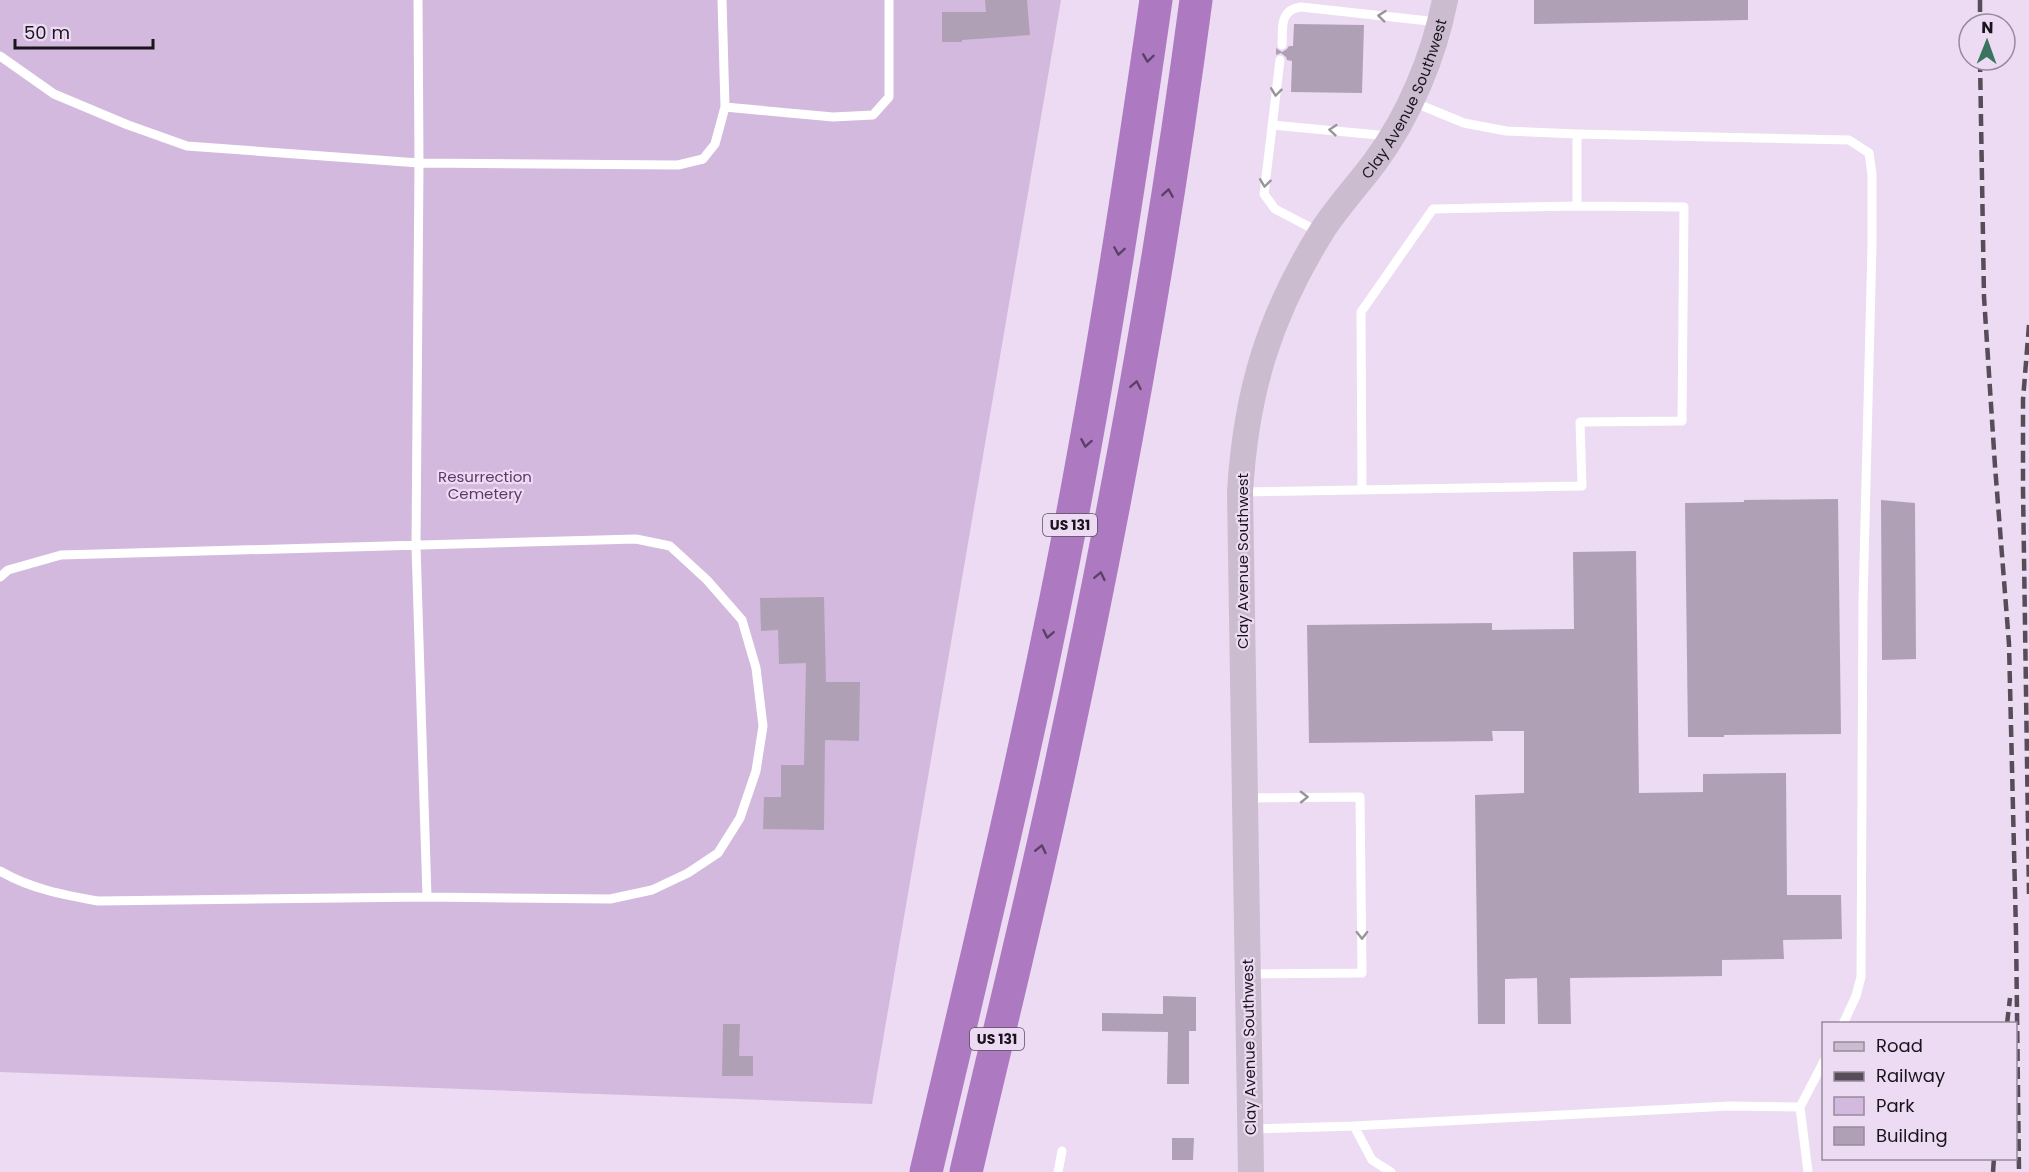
<svg xmlns="http://www.w3.org/2000/svg" width="2029" height="1172" viewBox="0 0 2029 1172" font-family="Poppins,sans-serif">
  <rect width="100%" height="100%" fill="#ecdbf2"/>
  <!-- green -->
  <path fill="#d3b9dd" d="M0 0H1061L872 1104 0 1072Z"/>
  <!-- building -->
  <path fill="#b0a0b6" d="M985 0H1027L1030 35 962 40V42H942V12H986Z
    M1534 0H1748V20L1534 24Z
    M1294 24 1364 25 1362 93 1291 92 1292 61 1287 60 1286 57 1281 53 1276 55V48L1282 52 1287 49 1289 46H1293Z
    M1838 499 1841 734 1724 735V737H1688L1685 503 1744 502V500Z
    M1881 500 1915 503 1916 659 1882 660Z
    M1636 551 1639 793 1703 792V774L1786 773 1787 895H1841L1842 939 1783 940 1784 959 1722 960V976L1570 978 1571 1024H1538L1537 978 1505 979V1024H1478L1475 795 1524 793V731H1492L1493 741 1309 743 1307 625 1492 623V630L1574 629 1573 552Z
    M824 597 826 682H860L859 741 825 740 824 830 763 829 764 797H781V765H804L806 663 779 664 778 630 761 631 760 598Z
    M1163 996 1196 997V1031H1189V1084H1167L1168 1032 1102 1031V1013L1163 1014Z
    M723 1024H740L739 1056H753V1076H722Z
    M1172 1138H1194L1193 1160H1172Z"/>
  <g fill="none" stroke-linecap="round" stroke-linejoin="round">
    <!-- lane -->
    <path stroke="#fff" stroke-width="9" d="M418 0 419 163 416 546 427 897
      M1282 45C1283 27 1279 10 1301 7L1438 22
      M0 56 54 94 128 125 187 146 419 163 678 165 703 159 715 144 725 107 722 0
      M1280 60 1264 194 1275 209 1319 232
      M1413 102 1464 123 1506 131 1577 134 1849 140 1869 153 1872 174V246L1863 601 1861 977 1856 996 1843 1024
      M725 107 833 117 873 115 889 97V0
      M1272 125 1389 136
      M1362 490 1361 312 1433 209 1577 206V134
      M1243 492 1582 486 1580 422 1682 421 1684 207 1577 206
      M0 577 8 570 61 555 636 539 670 546 707 580 742 620 756 668 763 726 756 771 740 818 718 853 688 873 652 890 610 899 427 897 98 901C64 895 31 889 0 871
      M1248 798 1360 797 1362 973 1251 974
      M1800 1107 1824 1061
      M1354 1126 1729 1106 1800 1107 1808 1172
      M1252 1129 1354 1126 1372 1160 1391 1172
      M1058 1172 1062 1151"/>
    <!-- secondary -->
    <path stroke="#cbbcd0" stroke-width="26" id="s1" d="M1251 1172 1240 492C1246 392 1269 316 1322 231 1338 206 1358 185 1375 162 1409 116 1434 56 1445 0"/>
    <!-- highway -->
    <path stroke="#ad79c1" stroke-width="33" d="M926 1172C982 934 1040 697 1083 457 1111 305 1134 153 1156 0
      M966 1172C999 1030 1035 888 1065 745 1118 498 1163 250 1196 0"/>
    <!-- rail -->
    <path stroke="#564d59" stroke-width="4.5" stroke-dasharray="12 6" stroke-linecap="butt" d="M1980 0V24
      M1980 60 1984 297 1995 466 2009 644 2016 932 2019 1172
      M2029 325 2023 400V489L2029 894
      M2007 1024 2010 998
      M1993 1172 1994 1158"/>
  </g>
  <!-- one-way arrows -->
  <defs><path id="oneway-chevron" d="M-2-3.5L2.5 0L-2 3.5" fill="none" stroke-width="1.6" stroke-linecap="round" stroke-linejoin="round" transform="scale(1.5)"/></defs>
  <g stroke="#989599">
    <use href="#oneway-chevron" transform="translate(1382 16) rotate(-174)"/>
    <use href="#oneway-chevron" transform="translate(1276 92) rotate(97)"/>
    <use href="#oneway-chevron" transform="translate(1333 130) rotate(-175)"/>
    <use href="#oneway-chevron" transform="translate(1265 183) rotate(97)"/>
    <use href="#oneway-chevron" transform="translate(1304 797) rotate(-1)"/>
    <use href="#oneway-chevron" transform="translate(1362 935) rotate(89)"/>
  </g>
  <g stroke="#5c4166">
    <use href="#oneway-chevron" transform="translate(1148 58) rotate(98)"/>
    <use href="#oneway-chevron" transform="translate(1168 193) rotate(-81)"/>
    <use href="#oneway-chevron" transform="translate(1119 251) rotate(99)"/>
    <use href="#oneway-chevron" transform="translate(1136 385) rotate(-79)"/>
    <use href="#oneway-chevron" transform="translate(1086 443) rotate(100)"/>
    <use href="#oneway-chevron" transform="translate(1100 576) rotate(-78)"/>
    <use href="#oneway-chevron" transform="translate(1048 634) rotate(101)"/>
    <use href="#oneway-chevron" transform="translate(1041 849) rotate(-77)"/>
  </g>
  <g text-anchor="middle" dominant-baseline="central" stroke-width="4.5" stroke-linejoin="round" paint-order="stroke">
    <!-- shield labels -->
    <g fill="#ecdbf2" stroke="#59505c" stroke-width="1.5">
      <rect x="1043" y="514" width="54" height="22" rx="4.5"/>
      <rect x="970" y="1028" width="54" height="22" rx="4.5"/>
    </g>
    <g font-size="14" font-weight="bold" fill="#1a141c">
      <text x="1070" y="525">US 131</text>
      <text x="997" y="1039">US 131</text>
    </g>
    <!-- street labels -->
    <g font-size="15" fill="#1a141c" stroke="#ecdbf2">
      <text stroke="none"><textPath href="#s1" startOffset="1114">Clay Avenue Southwest</textPath></text>
      <text transform="translate(1242 561) rotate(-90)">Clay Avenue Southwest</text>
      <text transform="translate(1249 1047) rotate(-91)">Clay Avenue Southwest</text>
    </g>
    <!-- park labels -->
    <g font-size="15" fill="#5d376c" stroke="#ecdbf2">
      <text x="485" y="476">Resurrection<tspan x="485" dy="17">Cemetery</tspan></text>
    </g>
  </g>
  <!-- legend -->
  <rect x="1822" y="1022" width="195" height="138" fill="#ecdbf2" stroke="#988b9c" stroke-width="1.5"/>
  <rect x="1834" y="1042" width="30" height="9" fill="#cbbcd0" stroke="#988b9c" stroke-width="1.5"/>
  <text x="1876" y="1052" font-size="18" fill="#1a141c">Road</text>
  <rect x="1834" y="1072" width="30" height="9" fill="#564d59" stroke="#988b9c" stroke-width="1.5"/>
  <text x="1876" y="1082" font-size="18" fill="#1a141c">Railway</text>
  <rect x="1834" y="1097" width="30" height="18" fill="#d3b9dd" stroke="#988b9c" stroke-width="1.5"/>
  <text x="1876" y="1112" font-size="18" fill="#1a141c">Park</text>
  <rect x="1834" y="1127" width="30" height="18" fill="#b0a0b6" stroke="#988b9c" stroke-width="1.5"/>
  <text x="1876" y="1142" font-size="18" fill="#1a141c">Building</text>
  <!-- north arrow -->
  <g transform="translate(1987 42) rotate(1)"><circle r="28" fill="#ecdbf2" stroke="#988b9c" stroke-width="1.5"/>
  <path d="M0-4.5L10 22L0 15L-10 22Z" fill="#3a745e"/>
  <text y="-9" font-size="16" font-weight="bold" text-anchor="middle" fill="#1a141c">N</text>
  </g>
  <!-- scale -->
  <path d="M15 39v9h138v-9" fill="none" stroke="#1a141c" stroke-width="3"/>
  <text x="24" y="39" font-size="18" fill="#1a141c" stroke="#ecdbf2" stroke-width="4.5" paint-order="stroke">50 m</text>
</svg>
